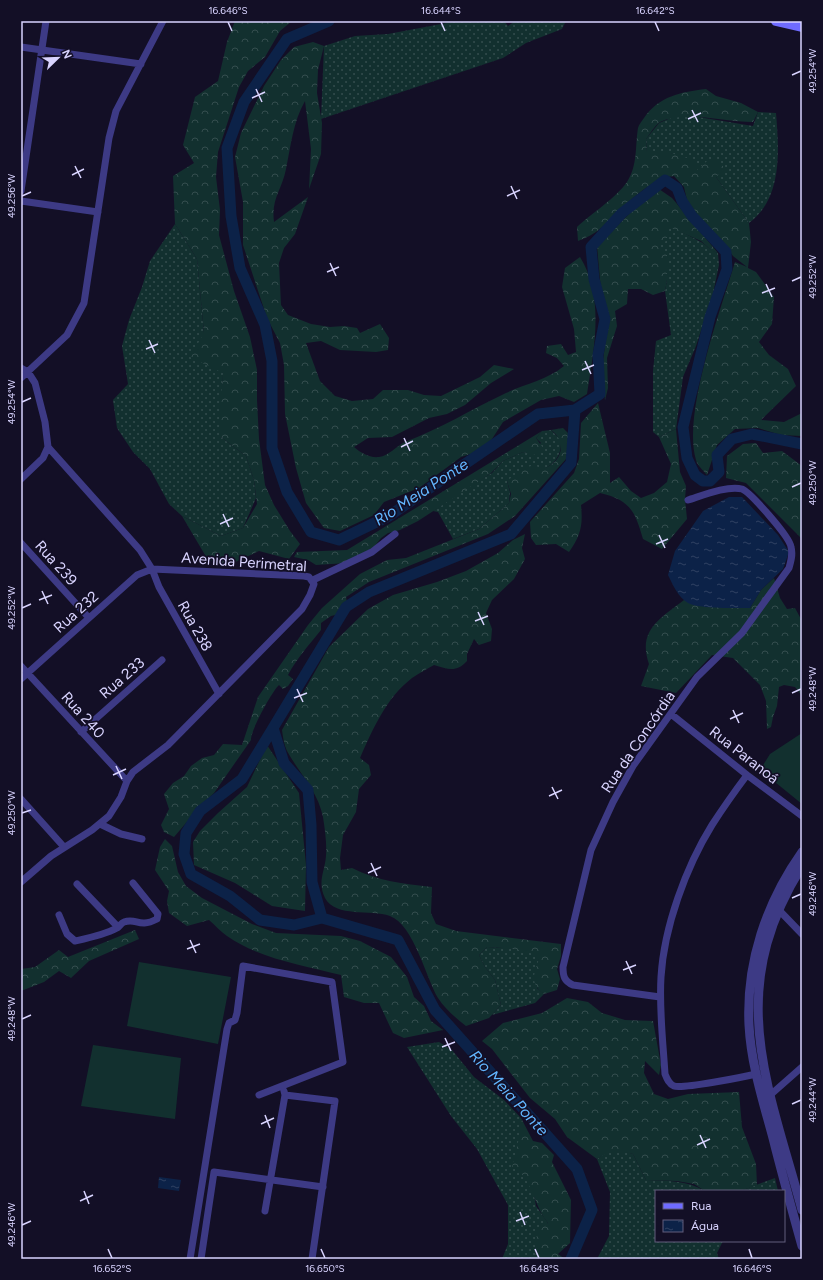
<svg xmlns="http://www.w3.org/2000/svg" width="823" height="1280" viewBox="0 0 823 1280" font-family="Figtree,sans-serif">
  <defs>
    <pattern id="grass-dots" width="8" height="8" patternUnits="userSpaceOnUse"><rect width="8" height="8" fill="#12302f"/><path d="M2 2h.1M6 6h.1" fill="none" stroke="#344d4e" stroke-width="1.8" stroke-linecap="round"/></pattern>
    <pattern id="forest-crowns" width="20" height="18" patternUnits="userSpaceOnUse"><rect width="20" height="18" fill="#12302f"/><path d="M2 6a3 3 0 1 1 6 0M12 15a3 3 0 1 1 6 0" fill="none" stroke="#344d4e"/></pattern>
    <pattern id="water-ripples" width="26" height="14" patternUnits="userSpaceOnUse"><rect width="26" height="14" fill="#0c2248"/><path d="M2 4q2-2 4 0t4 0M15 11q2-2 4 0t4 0" fill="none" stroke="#2f4163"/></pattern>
  </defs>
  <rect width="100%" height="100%" fill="#130f26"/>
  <!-- grass -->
  <path fill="url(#grass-dots)" d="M457 21H504L508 26 515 21H566L562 29 526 43 503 58 321 119 324 46 355 36 388 34Z
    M758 112 776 113C779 150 783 198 749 223L716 177 697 170 671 153H647L646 139 659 123 680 114 753 126Z
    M665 222C676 230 687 234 699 241 706 244 710 251 718 253L719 265 713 294 696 346 683 377 676 429 659 437 653 432V371L656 341 671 335 665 291 667 280 659 247Z
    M175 224 197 259 204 333 223 373 221 437 246 456 254 480 256 498 243 528 221 536 182 516 169 504 150 469 133 452 117 428 113 400 128 384 122 346 129 320 142 287 150 261Z
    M551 430 561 440C563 471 530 473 507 481L510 492 509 503 479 529 453 539 438 512 433 511 468 487 492 473 503 461 523 452 528 453 541 443 536 438 542 431Z
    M487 947C502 948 529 946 539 958L537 988 544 994 535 1003 492 1015 501 1005 495 980 485 967 479 955Z
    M439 1042 452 1050 474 1077 504 1100 521 1118 536 1206 548 1223 536 1246 535 1259H502L508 1244V1205L477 1149 451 1116 407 1047Z
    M617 1149 633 1154 646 1180C667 1181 687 1180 705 1191H656V1241H723L717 1253 719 1259H597L609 1236 610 1192 597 1159 606 1152Z
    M775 1178 778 1191H740Z"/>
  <!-- forest -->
  <path fill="url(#forest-crowns)" d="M235 21H292L280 31 265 57 248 71 239 87 218 152 216 177 220 210 219 235 234 291 250 337 257 370V400L259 439 265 485 274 505 290 531 300 544 289 559 259 551 227 566 208 560 182 516 221 536 243 528 257 504 254 480 246 456 221 437C217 416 222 394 223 373L190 357 204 333 197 259 175 224 173 176 194 163 183 145 195 97 218 81 227 42Z
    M313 42 324 46 318 70 317 93 322 123 321 154 309 189 311 149 305 101C293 122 291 145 286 169 282 190 271 198 274 222L308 197 295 234 284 248 279 263 281 305 288 315 311 324 330 327 344 326 357 328 360 333 380 324 389 338 388 350 376 352 340 350 321 341 306 343 320 381 335 396 352 401 373 399 383 390H408L424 395 441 396 480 377 494 365 514 369 491 383 465 405 447 414 429 418 392 437 368 438 354 447C361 453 369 458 379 457 389 456 396 446 405 442 440 429 472 409 506 393 525 384 547 380 564 366L557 358 546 353 547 346 561 344 568 355 576 352 574 329 562 287 565 268 580 257C605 297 594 349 587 394L574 402 559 396 541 400 503 422 490 442 477 452 461 457 419 488 384 502 374 515 340 531 324 528 306 503 296 468 285 414 284 365 280 343 267 318 243 245V202L235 157 241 133 264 86 281 60 294 47Z
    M706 89 716 96 741 103 758 112 753 122C727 122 683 110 660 122 655 125 650 134 646 139L647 152 671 153 693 160 697 170 707 161 717 159 725 169 716 177 749 223 751 242 748 268 756 272 774 297 772 324 759 342 769 355 788 369 796 386 761 420 784 422 802 413V436L781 435 758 428 735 429 717 445 707 475C703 470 697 465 696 460 682 414 721 309 735 262L747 267 733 256 723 242 697 216 687 200 684 187 674 176C648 178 619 212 600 229 594 234 586 238 578 241L577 227C591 214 617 197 627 182 638 165 635 146 638 128 639 124 642 121 644 118 659 96 681 92 706 89Z
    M656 187 672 198 718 253 712 251 701 241 667 226V240L659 247 667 254V280L665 291 653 295 641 289H628L627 304 615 311 617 326 607 358 608 388 605 400 602 368 608 323 601 291 597 246Z
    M598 403 610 453V483L619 477 631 491 641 498 654 493 667 482 671 464 659 437 676 429 680 472 686 486 685 499 687 519 662 549 643 539C635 511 630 500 600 493L581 505C583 525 581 535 569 552L556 544 536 545 531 538 530 522 574 473 579 459 581 423Z
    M563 428 573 438 566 459 515 516 488 534 369 582 346 597 347 602 343 613 331 616 321 623V630C309 645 297 658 288 675L293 679 288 686 283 689 279 685C273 690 250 731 251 740L214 793 198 809 174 837 164 832 161 825 169 809 164 794 173 783 184 776 191 766 202 758 214 755 223 744 242 745 258 697 308 625 322 608 360 574 387 560 406 558 479 529 509 503 511 494 507 481 522 469 534 465 542 469C562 463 568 442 551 430Z
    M542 431 536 438 543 448 534 455 523 452 503 461 490 474 418 521 400 530 388 533 381 538 374 547 347 563 316 565 308 560 294 557 297 552 347 550Z
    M756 443 763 453 782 451 802 466V539L746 483 726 478 727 456 743 444Z
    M525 534 522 548 525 559 514 579 492 600 486 613 492 629 491 641 479 645 474 639 467 654V661C456 673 448 669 434 665 427 669 419 673 412 678 386 698 373 729 360 758L369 765 371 775 359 789 356 812 343 835 340 858 341 870 352 868C378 881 403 884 432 887L431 913 436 924 456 931 561 944V956L557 969 560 979 557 990 544 994C529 983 534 974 539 959 531 948 500 948 487 947L479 955 485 967 495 980 501 1005 489 1018 466 1026C456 1018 445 1009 438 998 426 978 414 925 390 916 371 909 336 918 325 898 317 882 325 871 326 856 327 844 325 830 323 817 318 791 299 773 287 751 284 745 283 737 282 730L329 647 368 609 393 595 437 582 466 571 498 553 513 540Z
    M774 578 780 598 787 609 795 608 802 621V696L795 687 784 685 779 687 777 706 773 717 771 727 767 729 766 701 760 685 733 658 712 655 676 693 641 686 649 664C637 630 661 618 684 600L750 608 761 590Z
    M267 745 299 793 306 865 305 911 272 906 235 883 194 865 193 842 200 831 218 813 247 787Z
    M165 839 172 846 178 872 186 886 202 898 252 924 276 933 341 936 360 941 391 957 407 977 414 997 424 1006 431 1021 443 1030 404 1038 393 1033 379 1003H364L344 997 341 975C303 965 260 959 227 936 221 932 215 925 209 920L187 926 169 913 167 901 169 891 155 870 160 847Z
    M135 930 139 939 89 961 71 978 59 971 44 982 21 991V969L35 967 59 950 68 957Z
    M567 998 588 1002 602 1013 625 1020 653 1021 661 1065 659 1075 645 1061 644 1073 654 1094 668 1099 688 1094 739 1092 742 1127 756 1164 757 1185 740 1191H705L694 1184 677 1181 646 1180 633 1154C618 1150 610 1149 597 1159L567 1137 555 1119 530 1098 492 1049 482 1041 503 1023 542 1013Z
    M521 1118 533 1141 542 1143 554 1155 552 1162 571 1200 570 1243 558 1254 565 1259H535L537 1232 548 1223C536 1209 535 1192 524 1177 522 1173 516 1170 512 1167L519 1138Z"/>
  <!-- garden -->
  <path fill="#12302f" d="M802 733V804L760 770 770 754Z
    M139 962 231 977 218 1044 127 1026Z
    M93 1045 181 1058 175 1119 81 1106Z"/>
  <!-- water -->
  <path fill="url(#water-ripples)" d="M729 497H742L778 535 789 552 783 569 761 590 750 608C737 608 699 609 688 603 678 597 673 585 668 575L675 551 703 511Z
    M159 1177 181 1180 179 1191 158 1188Z"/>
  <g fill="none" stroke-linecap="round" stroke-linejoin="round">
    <!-- river -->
    <path stroke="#0c2248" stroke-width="11" d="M329 21 287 39 244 102 227 148 231 216 240 268 265 325 272 361V448L287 492 311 532 339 540 389 516 538 414 575 410 600 394 598 355 605 319 594 279 591 247 622 213 665 180 677 188 682 201 692 216 726 252 727 269 710 317 683 427 687 458 695 475 703 481H710L719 472 717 455 732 439 752 434 802 444
      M273 728 242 779 200 811 186 833 184 854 191 874 230 896 260 920 294 925 322 918
      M571 1259 592 1210 577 1169 435 1010 398 940 322 918 312 882 311 825 308 790 284 763 273 728 346 607 369 592 511 534 571 463 575 410"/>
    <!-- minor -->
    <path stroke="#3d3a85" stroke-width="7" d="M21 47 141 64
      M21 191 46 21
      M21 201 98 212
      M21 368 28 372 35 383 45 422 48 447 140 550 152 569 304 576 309 577 314 584 310 595 302 609 168 745 133 772 127 781 121 797 109 816 92 830 51 856 21 882
      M21 378 67 335 84 303 109 138 116 111 163 21
      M21 479 43 458 48 447
      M21 543 89 618
      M313 580 372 552 395 534
      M21 666 127 781
      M21 679 137 575 152 569 159 587 219 694
      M671 714 747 775 802 816
      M81 732 162 660
      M747 775C735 791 723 808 712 825 686 867 664 927 661 977 659 1009 663 1042 665 1074 667 1079 669 1084 674 1086 682 1089 744 1077 756 1074
      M21 799 64 847
      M100 824 121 834 142 839
      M77 884 118 927
      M776 907 802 934
      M59 915 67 934 75 941C89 938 104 935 117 928 120 926 121 923 124 922 137 917 138 929 157 919L158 914 133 883
      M660 997 573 985C564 981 563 976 563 967L591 850 613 802 633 766 697 677 742 633 789 568C791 561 793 554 791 547 790 537 750 492 742 489 728 485 701 496 688 500
      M285 1095 335 1101 312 1259
      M768 1097 802 1067
      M265 1211 285 1095 284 1091
      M190 1259 227 1029 229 1023 235 1020 237 1013 243 966 332 982 343 1062 259 1095
      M201 1259 214 1172 323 1187"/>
    <!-- tertiary -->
    <path stroke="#3d3a85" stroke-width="9" d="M802 852C766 903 746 963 749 1025 751 1064 763 1101 773 1138 782 1174 792 1210 802 1246
      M802 866C724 991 767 1081 802 1210"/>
    <!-- secondary -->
    <path stroke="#6f6bff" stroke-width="10" d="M776 21 802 27"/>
  </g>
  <!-- ticks -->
  <path fill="none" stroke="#d9d4ff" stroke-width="1.5" d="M228 22 232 31M441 22 445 31M655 22 659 31M792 75 801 71M256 89 262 102M252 98 265 92M692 110 698 122M688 119 701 113M75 166 81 178M72 175 84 169M511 186 517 199M22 196 31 192M507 196 520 190M330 263 336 276M327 272 339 267M792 281 801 277M766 284 772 297M762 293 775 288M149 340 155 353M146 349 158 344M585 361 591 374M582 370 594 365M22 402 31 398M404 438 410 451M401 447 413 441M792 487 801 483M223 514 229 527M220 524 233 518M659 535 665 548M656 544 668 539M42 591 48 604M39 600 52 595M22 608 31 604M478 612 484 625M475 621 488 616M297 689 303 702M792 693 801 689M294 698 307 693M733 710 739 723M730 719 743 713M116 766 122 779M113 775 126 769M552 787 558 799M549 796 562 790M22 813 31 810M371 863 377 876M368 873 381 867M792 898 801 894M190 940 196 953M187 949 200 944M626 961 632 974M623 970 636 965M22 1019 31 1015M445 1038 451 1051M442 1047 455 1042M792 1104 801 1100M265 1115 270 1128M261 1124 274 1118M700 1135 706 1148M697 1145 710 1139M84 1191 89 1204M80 1201 93 1195M520 1212 525 1225M516 1221 529 1216M22 1225 31 1221M108 1249 112 1258M321 1249 325 1258M535 1249 539 1258M749 1249 752 1258"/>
  <g text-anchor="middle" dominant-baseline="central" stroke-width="3.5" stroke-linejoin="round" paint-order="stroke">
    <!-- street labels -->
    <g font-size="15" fill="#d9d4ff" stroke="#130f26">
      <text transform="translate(244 562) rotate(4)">Avenida Perimetral</text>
      <text transform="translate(56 563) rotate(48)">Rua 239</text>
      <text transform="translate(76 612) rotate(-42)">Rua 232</text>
      <text transform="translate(195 626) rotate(61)">Rua 238</text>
      <text transform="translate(122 678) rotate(-41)">Rua 233</text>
      <text transform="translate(83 715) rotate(48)">Rua 240</text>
      <text transform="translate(638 742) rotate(-56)">Rua da Concórdia</text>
      <text transform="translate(744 755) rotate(38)">Rua Paranoá</text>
    </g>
    <!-- water labels -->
    <g font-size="16" font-style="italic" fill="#62b6ff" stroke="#130f26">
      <text transform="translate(421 492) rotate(-33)">Rio Meia Ponte</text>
      <text transform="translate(509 1093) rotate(48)">Rio Meia Ponte</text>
    </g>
  </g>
  <!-- border -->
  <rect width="823" height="1280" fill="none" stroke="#130f26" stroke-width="44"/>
  <!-- legend -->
  <rect x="655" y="1190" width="130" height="52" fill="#130f26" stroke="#625e7d"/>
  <rect x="663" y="1203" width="20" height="6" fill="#6f6bff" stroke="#625e7d"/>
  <text x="691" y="1210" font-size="12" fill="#d9d4ff">Rua</text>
  <rect x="663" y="1220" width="20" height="12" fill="url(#water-ripples)" stroke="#625e7d"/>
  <text x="691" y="1230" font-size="12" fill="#d9d4ff">Água</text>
  <!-- north arrow -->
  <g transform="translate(58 58) rotate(67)" stroke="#130f26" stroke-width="3" paint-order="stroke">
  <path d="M0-3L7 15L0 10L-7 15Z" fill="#d9d4ff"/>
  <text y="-6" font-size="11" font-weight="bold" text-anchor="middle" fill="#d9d4ff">N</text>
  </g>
  <rect x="22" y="22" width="779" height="1236" fill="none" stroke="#d9d4ff" stroke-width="1.5"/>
  <g font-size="10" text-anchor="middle" fill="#d9d4ff">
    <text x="228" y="14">16.646°S</text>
    <text x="441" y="14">16.644°S</text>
    <text x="655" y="14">16.642°S</text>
    <text transform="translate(812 71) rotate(-90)" y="4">49.254°W</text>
    <text transform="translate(11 196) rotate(-90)" y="4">49.256°W</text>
    <text transform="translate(812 277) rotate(-90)" y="4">49.252°W</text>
    <text transform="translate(11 402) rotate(-90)" y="4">49.254°W</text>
    <text transform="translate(812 483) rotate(-90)" y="4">49.250°W</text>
    <text transform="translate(11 608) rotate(-90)" y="4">49.252°W</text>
    <text transform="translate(812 689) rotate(-90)" y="4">49.248°W</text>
    <text transform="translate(11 813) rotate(-90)" y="4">49.250°W</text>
    <text transform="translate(812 894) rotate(-90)" y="4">49.246°W</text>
    <text transform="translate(11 1019) rotate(-90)" y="4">49.248°W</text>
    <text transform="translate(812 1100) rotate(-90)" y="4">49.244°W</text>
    <text transform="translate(11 1225) rotate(-90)" y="4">49.246°W</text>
    <text x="112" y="1272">16.652°S</text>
    <text x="325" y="1272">16.650°S</text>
    <text x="539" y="1272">16.648°S</text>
    <text x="752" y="1272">16.646°S</text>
  </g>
</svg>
